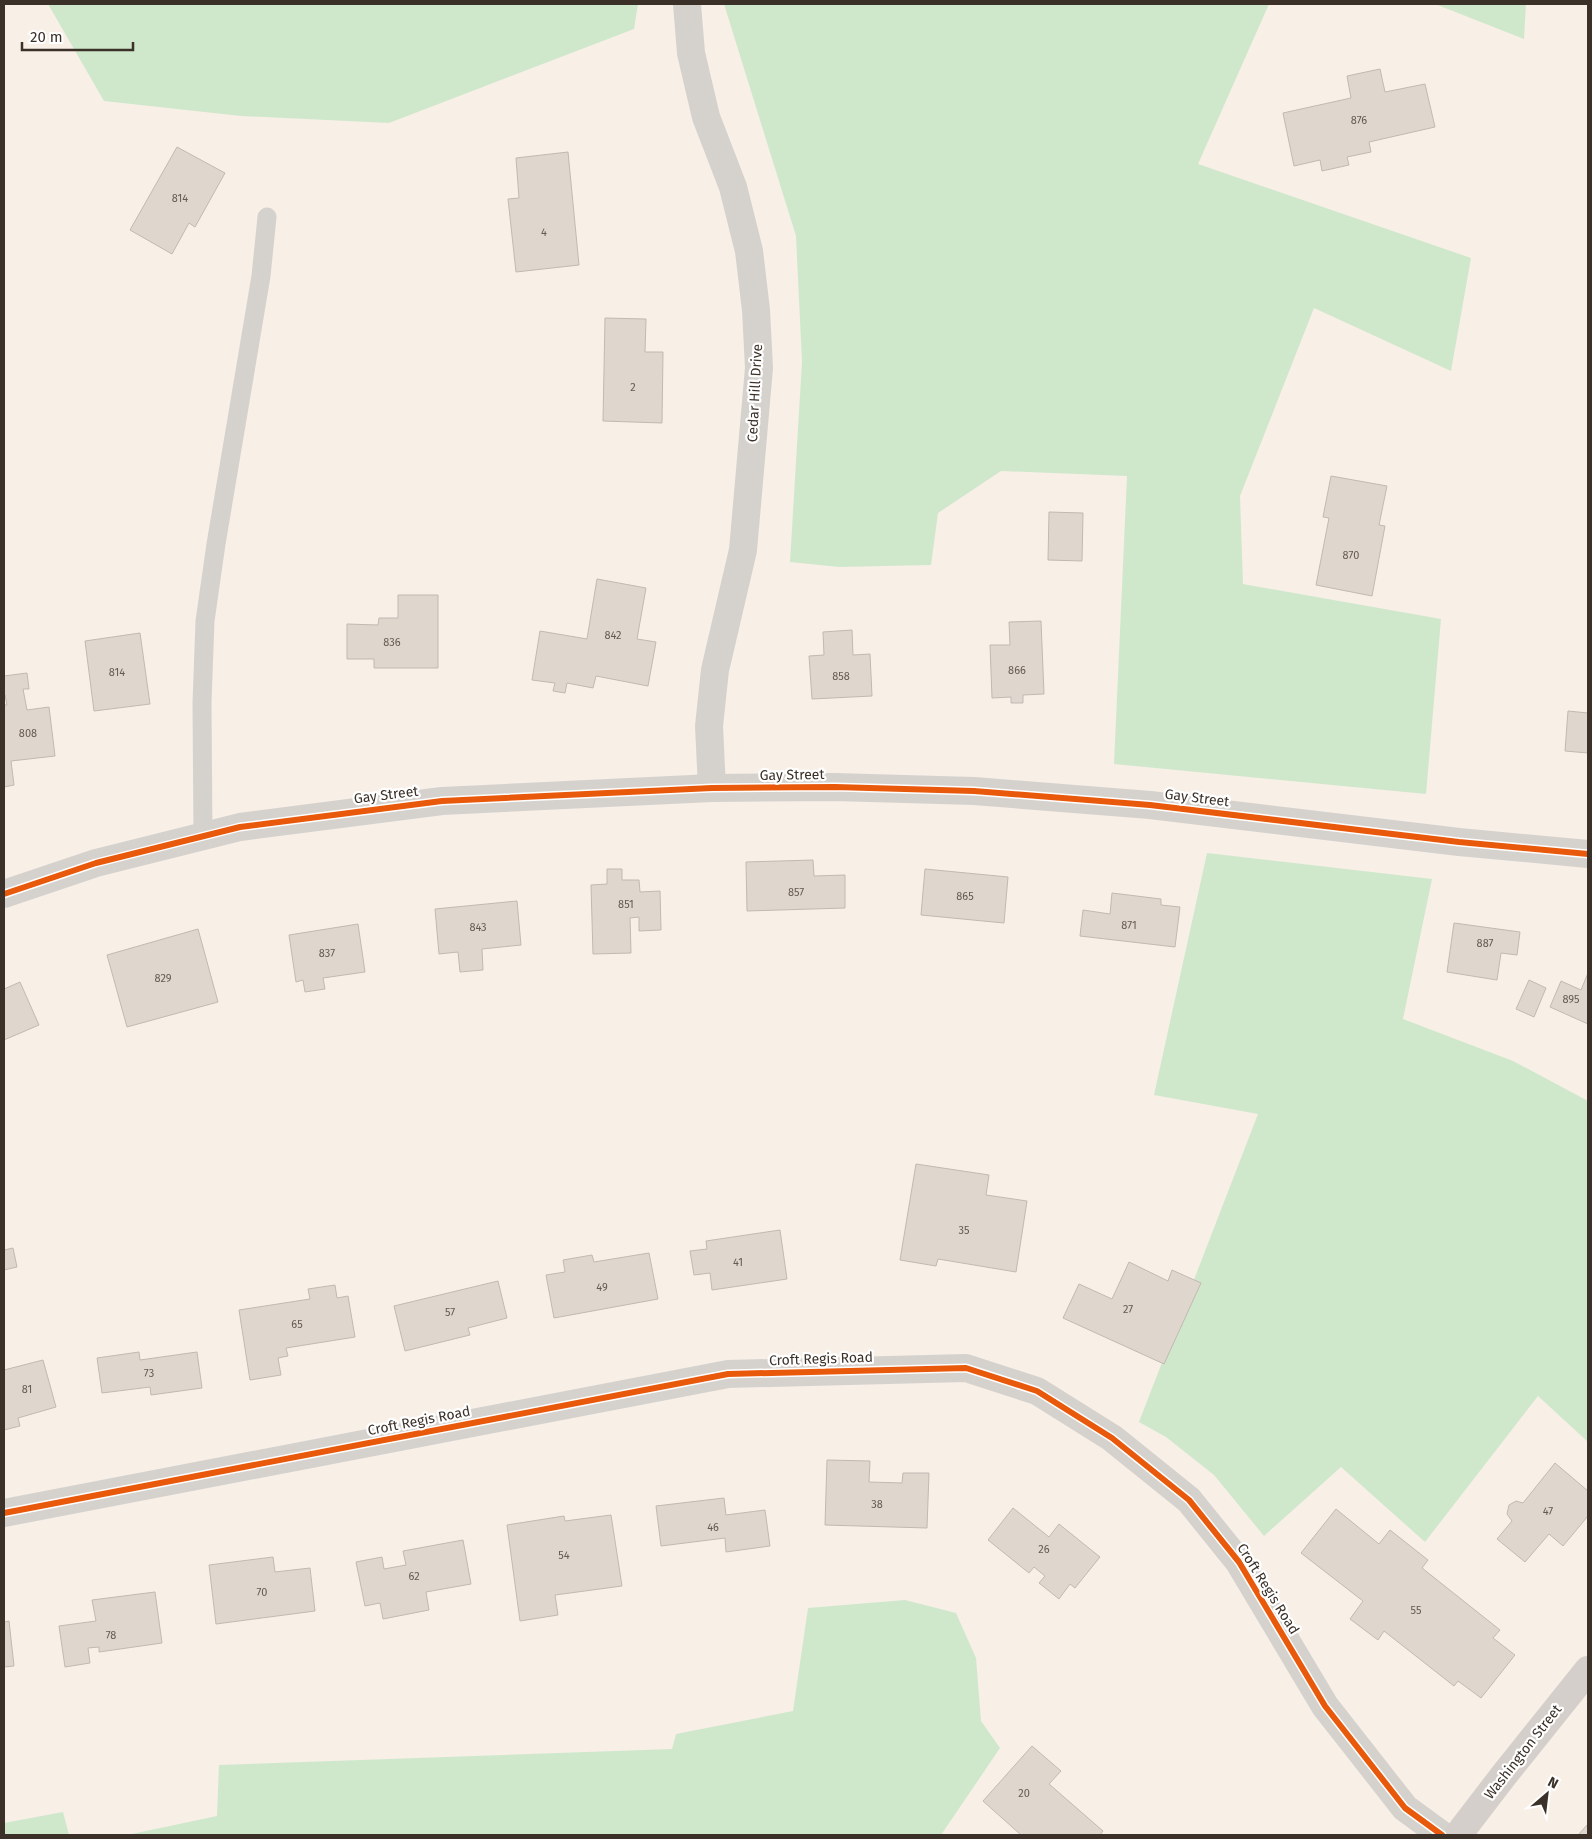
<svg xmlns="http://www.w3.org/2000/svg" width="1592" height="1839" viewBox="0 0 1592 1839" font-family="'Fira Sans',sans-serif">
  <rect width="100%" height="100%" fill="#f8efe7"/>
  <!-- green -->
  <path fill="#cfe8cc" d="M48 4H638L634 29 389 123 241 116 104 101Z
    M724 4H1269L1198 164 1471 258 1451 371 1314 308 1240 496 1243 584 1441 619 1426 794 1114 764 1127 476 1001 471 938 513 931 565 839 567 790 562 802 362 796 236Z
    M1435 4H1526L1524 39Z
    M1207 853 1432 879 1403 1019 1513 1061 1588 1101V1442L1538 1396 1425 1542 1341 1467 1264 1536 1214 1475 1166 1437 1139 1422 1258 1114 1154 1095Z
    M905 1600 956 1613 976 1658 981 1721 1000 1748 941 1835H127L217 1816 219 1765 672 1749 676 1734 793 1711 808 1608Z
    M63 1812 69 1835H4V1823Z"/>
  <!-- building -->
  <path fill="#dfd6ce" stroke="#c2b9b2" d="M1380 69 1385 92 1425 84 1435 127 1369 142 1371 152 1347 157 1349 165 1322 171 1320 160 1294 166 1283 113 1351 98 1347 76Z
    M177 147 225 173 195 227 189 223 172 254 130 230Z
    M568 152 579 265 516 272 508 199 519 198 516 158Z
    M605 318 646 319 645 352H663L662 423 603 421Z
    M1331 476 1387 486 1379 525 1385 526 1372 596 1316 585 1329 518 1323 517Z
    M1049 512 1083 513 1082 561 1048 560Z
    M597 579 646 588 637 639 656 642 648 686 596 676 593 688 567 683 565 693 553 691 555 683 532 680 540 631 587 639Z
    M398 595H438V668H374V659H347V624L378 625 379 618H398Z
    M1041 621 1044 694 1023 695V703H1011V697L992 698 990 645H1010L1009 622Z
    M852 630 853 655 870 654 872 696 812 699 809 656 824 655 823 632Z
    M140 633 150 704 94 711 85 641Z
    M27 673 29 689H23L27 710 49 707 55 756 11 761 14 785 4 787V705H7L5 695H4V676Z
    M1568 711 1588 713V753L1565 751Z
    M813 860 814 876 845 875V908L747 911 746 862Z
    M607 869H622V880H639L640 892 660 891 661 930 639 931V917L630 918 631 953 593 954 591 885 607 884Z
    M925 869 1008 877 1004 923 921 915Z
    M1112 893 1161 899V905L1180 907 1175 947 1080 936 1083 910 1110 914Z
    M517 901 521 945 482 949 483 970 460 972 458 952 439 954 435 909Z
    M1454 923 1520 932 1517 955 1501 953 1497 980 1447 972Z
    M358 924 365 972 323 978 325 989 305 992 303 980 296 982 289 935Z
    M198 929 218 1002 127 1027 107 955Z
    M1588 973V1024L1550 1007 1561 981 1581 990Z
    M1529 980 1546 988 1534 1017 1516 1009Z
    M20 982 39 1025 4 1040V989Z
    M916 1164 989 1175 986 1195 1027 1201 1016 1272 938 1259 936 1266 900 1260Z
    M780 1230 787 1279 712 1290 710 1273 694 1275 690 1251 707 1249 706 1241Z
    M13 1248 17 1267 4 1270V1250Z
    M649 1253 658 1299 554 1318 546 1275 565 1272 563 1260 592 1255 594 1262Z
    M1129 1262 1168 1281 1172 1270 1201 1283 1164 1364 1063 1318 1079 1284 1112 1299Z
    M498 1281 507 1318 468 1328 470 1335 405 1351 394 1306Z
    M335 1285 337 1298 348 1296 355 1337 286 1348 288 1356 278 1358 281 1375 250 1380 239 1310 310 1299 308 1289Z
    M139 1352 140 1360 197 1352 202 1388 151 1395 150 1387 102 1393 97 1358Z
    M43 1360 56 1407 18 1418 20 1426 4 1430V1370Z
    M827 1460 870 1461 869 1482 902 1483 903 1473H929L927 1528 825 1525Z
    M1555 1463 1588 1491V1516L1563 1546 1549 1534 1525 1562 1497 1539 1512 1521 1507 1514 1509 1505 1516 1501 1523 1503Z
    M724 1498 726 1515 765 1510 770 1546 726 1552 725 1538 661 1546 656 1506Z
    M1013 1508 1049 1537 1059 1524 1100 1557 1075 1588 1070 1584 1059 1599 1039 1583 1045 1576 1034 1567 1029 1573 988 1540Z
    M1336 1509 1379 1544 1390 1530 1428 1560 1422 1568 1500 1630 1493 1638 1515 1655 1481 1698 1458 1681 1454 1686 1384 1631 1378 1640 1350 1619 1363 1601 1301 1553Z
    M611 1515 622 1586 555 1595 558 1615 520 1621 507 1525 564 1516 565 1521Z
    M463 1540 471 1584 426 1592 429 1610 383 1619 380 1603 365 1606 356 1562 382 1557 384 1569 406 1565 403 1551Z
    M273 1557 275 1572 310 1568 315 1611 216 1624 209 1565Z
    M155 1592 162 1643 99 1652V1647L88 1648 90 1663 65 1667 59 1626 96 1621 92 1600Z
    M9 1621 14 1666 4 1667V1622Z
    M1032 1746 1061 1771 1049 1784 1103 1831 1100 1835H1021L983 1801Z
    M1588 1824V1835H1578Z"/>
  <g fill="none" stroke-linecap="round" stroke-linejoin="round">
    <!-- service -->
    <path stroke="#d5d2ce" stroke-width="19" d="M203 836 202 703 205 621 216 544 261 276 267 217"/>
    <!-- minor -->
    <path stroke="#d5d2ce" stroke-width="28" d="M687 4 691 53 706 117 733 187 749 251 756 310 759 368 743 550 715 670 709 726 712 788
      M4 1513 728 1374 966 1368 1037 1391 1112 1438 1189 1500 1239 1562 1325 1706 1405 1808 1442 1835"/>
    <!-- tertiary -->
    <path stroke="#d5d2ce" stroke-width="28" d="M4 894 96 863 240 827 442 801 712 788 835 787 974 791 1150 805 1459 842 1588 854"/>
    <!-- secondary -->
    <path stroke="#d5cfcb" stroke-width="28" d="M1458 1835 1504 1775 1588 1670"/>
    <!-- cycleway casing -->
    <g stroke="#fff" stroke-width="9">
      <path id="cycleway" d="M4 894 96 863 240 827 442 801 712 788 835 787 974 791 1150 805 1459 842 1588 854
        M4 1513 728 1374 966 1368 1037 1391 1112 1438 1189 1500 1239 1562 1325 1706 1405 1808 1442 1835"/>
    </g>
    <!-- cycleway -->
    <use href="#cycleway" stroke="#e8590c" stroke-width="6"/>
  </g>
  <g text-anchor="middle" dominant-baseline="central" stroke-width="4.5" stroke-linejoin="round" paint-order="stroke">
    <!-- number labels -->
    <g font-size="11" fill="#655b53">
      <text x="1359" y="120">876</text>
      <text x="180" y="198">814</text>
      <text x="544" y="232">4</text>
      <text x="633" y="387">2</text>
      <text x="1351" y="555">870</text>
      <text x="613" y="635">842</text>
      <text x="392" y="642">836</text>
      <text x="1017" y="670">866</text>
      <text x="117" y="672">814</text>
      <text x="841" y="676">858</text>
      <text x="28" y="733">808</text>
      <text x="796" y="892">857</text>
      <text x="965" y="896">865</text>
      <text x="626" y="904">851</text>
      <text x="1129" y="925">871</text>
      <text x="478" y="927">843</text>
      <text x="1485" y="943">887</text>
      <text x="327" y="953">837</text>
      <text x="163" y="978">829</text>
      <text x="1571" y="999">895</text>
      <text x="964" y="1230">35</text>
      <text x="738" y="1262">41</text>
      <text x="602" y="1287">49</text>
      <text x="1128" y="1309">27</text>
      <text x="450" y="1312">57</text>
      <text x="297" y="1324">65</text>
      <text x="149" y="1373">73</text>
      <text x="27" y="1389">81</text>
      <text x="877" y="1504">38</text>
      <text x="1548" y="1511">47</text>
      <text x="713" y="1527">46</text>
      <text x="1044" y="1549">26</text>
      <text x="564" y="1555">54</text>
      <text x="414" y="1576">62</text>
      <text x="262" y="1592">70</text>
      <text x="1416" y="1610">55</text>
      <text x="111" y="1635">78</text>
      <text x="1024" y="1793">20</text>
    </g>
    <!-- street labels -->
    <g font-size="14" fill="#3b3129" stroke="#fff">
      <text transform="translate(755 393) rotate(-87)">Cedar Hill Drive</text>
      <text transform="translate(792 775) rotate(-1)">Gay Street</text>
      <text transform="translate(386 795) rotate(-7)">Gay Street</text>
      <text transform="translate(1197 798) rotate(7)">Gay Street</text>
      <text transform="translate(821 1359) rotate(-2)">Croft Regis Road</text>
      <text transform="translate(419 1421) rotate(-11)">Croft Regis Road</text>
      <text transform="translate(1268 1589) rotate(58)">Croft Regis Road</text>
      <text transform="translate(1523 1752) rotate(-52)">Washington Street</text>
    </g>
  </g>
  <!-- border -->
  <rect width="1592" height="1839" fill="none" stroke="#3b3129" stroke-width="10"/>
  <!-- north arrow -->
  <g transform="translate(1547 1794) rotate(28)" stroke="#ffffff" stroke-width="4" paint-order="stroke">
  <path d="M0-4L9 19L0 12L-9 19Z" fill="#3b3129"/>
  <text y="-8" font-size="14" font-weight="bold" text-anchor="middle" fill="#3b3129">N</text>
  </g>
  <!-- scale -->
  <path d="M22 42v8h111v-8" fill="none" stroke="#3b3129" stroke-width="2.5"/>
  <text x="30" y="42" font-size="15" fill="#3b3129" stroke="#ffffff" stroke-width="4" paint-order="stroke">20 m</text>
</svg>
